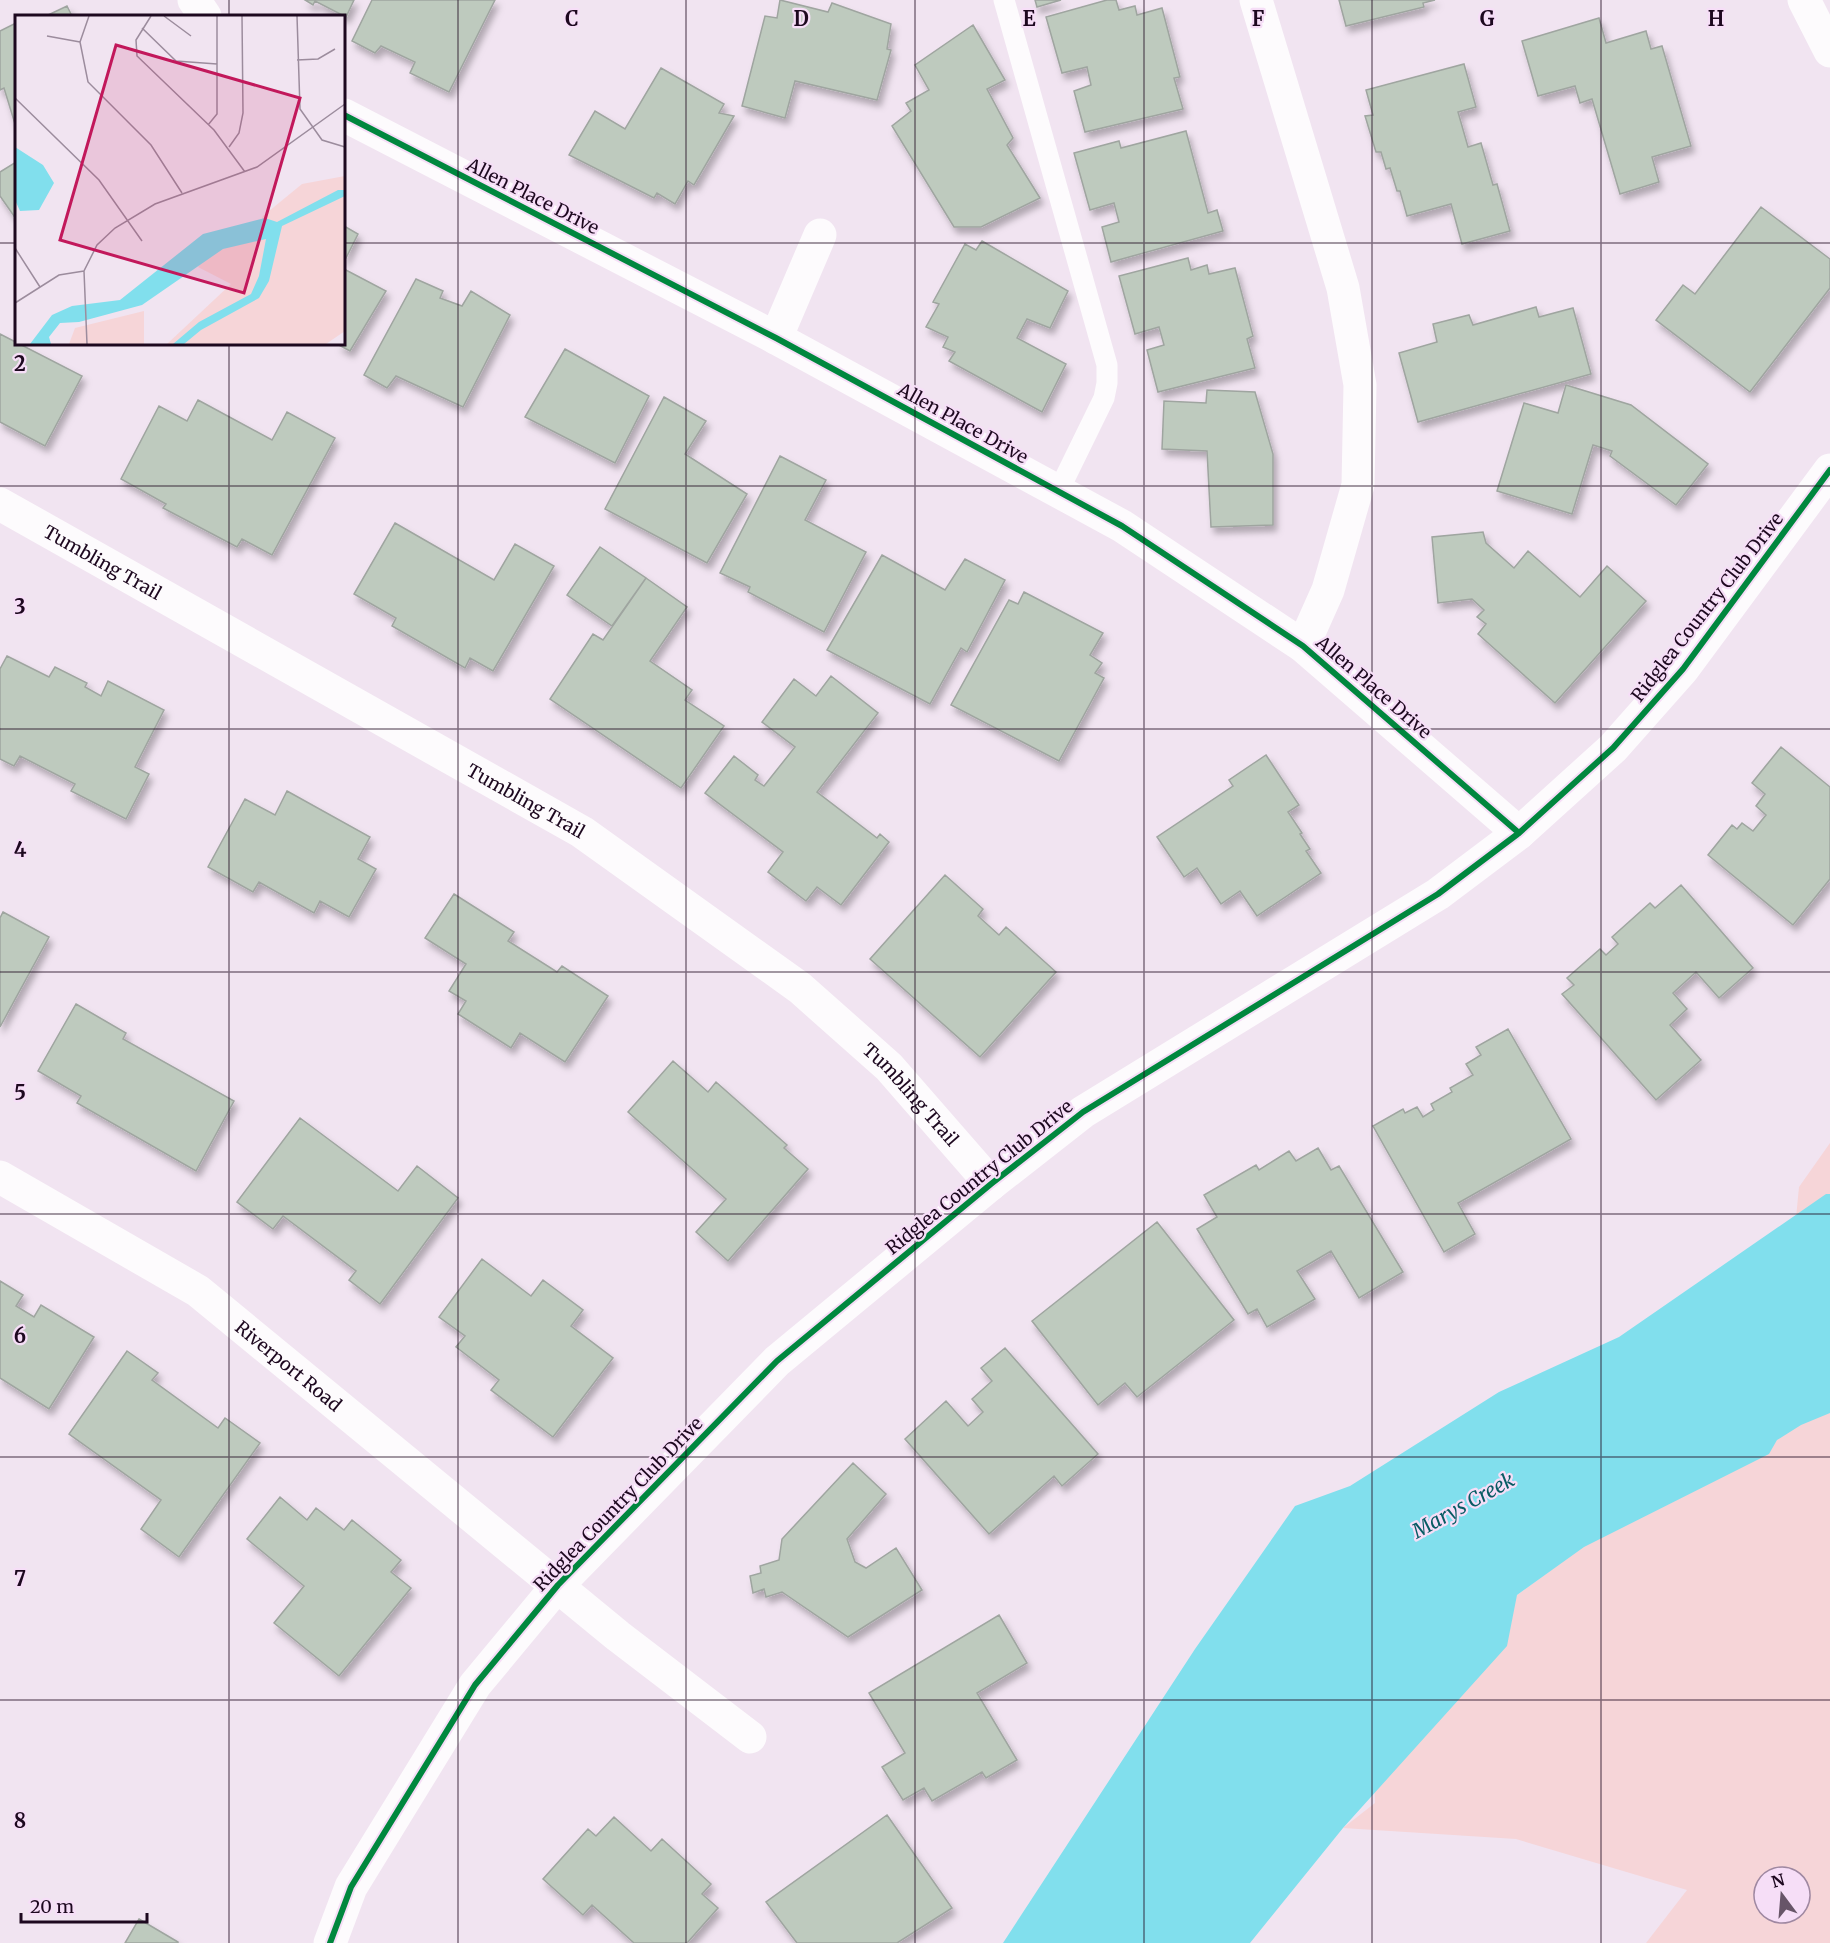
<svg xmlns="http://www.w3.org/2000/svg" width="1830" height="1943" viewBox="0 0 1830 1943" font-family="Merriweather,serif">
  <defs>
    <filter id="shadow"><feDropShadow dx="3.5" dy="6" stdDeviation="3" flood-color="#0004"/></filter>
  </defs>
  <rect width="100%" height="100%" fill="#f1e4f1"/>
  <!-- green -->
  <path fill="#f6d5d8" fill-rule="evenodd" d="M1830 1143V1943H1646L1687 1890 1516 1839 1343 1828 1375 1803 1371 1702 1778 1404 1799 1187ZM1764 1877H1800V1913H1764Z"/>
  <!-- water -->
  <path fill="#81dfed" d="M1826 1194H1830V1413L1801 1425 1777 1440 1769 1454 1584 1547 1517 1595 1507 1646 1343 1828 1250 1943H1003L1195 1649 1295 1506 1350 1486 1499 1392 1619 1337Z"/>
  <!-- building -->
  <path fill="#becabe" stroke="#9fa5a0" stroke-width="1.5" filter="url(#shadow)" d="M305 0H354L346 17 315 1 313 5Z
    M372 0H495L449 92 410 73 415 62 381 46 375 53 352 41Z
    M780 0 828 12 832 3 891 24 887 49 891 50 877 100 795 81 785 118 742 106 765 16 777 18Z
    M1035 0H1061L1037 7Z
    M1107 0H1116L1119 10 1135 6 1137 15 1162 8 1180 77 1174 78 1183 109 1085 132 1074 91 1091 85 1087 67 1062 73 1046 17Z
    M1339 0H1435L1423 3 1424 7 1346 26Z
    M67 6 72 16H46Z
    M1599 18 1606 43 1646 31 1651 49 1662 46 1691 146 1652 157 1659 182 1620 194 1592 99 1580 103 1575 86 1538 96 1522 41Z
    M16 23V123L15 124 4 88 0 90V31Z
    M973 25 1005 80 987 89 1013 138 1007 145 1040 198 981 227H954L892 126 911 111 906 103 929 90 915 65Z
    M1464 64 1476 107 1458 112 1468 147 1481 143 1493 185 1497 184 1510 231 1462 244 1451 204 1407 216 1400 191H1397L1390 168 1386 169 1381 152H1376L1365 116 1373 115 1366 90Z
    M661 68 724 104 719 113 734 116 694 185 688 181 675 204 657 193 654 198 569 155 595 111 625 129Z
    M1186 131 1208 213 1217 210 1223 231 1111 262 1102 227 1119 222 1114 203 1090 210 1074 153 1119 141 1121 148Z
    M16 162V214L14 216 0 196V172Z
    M1761 207 1830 259V288L1750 392 1656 320 1683 285 1695 294Z
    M344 226 358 234 344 262Z
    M982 241 1068 291 1050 328 1027 319 1017 338 1066 364 1042 412 949 361 955 352 943 347 948 337 926 327 939 304 933 302 965 244 976 250Z
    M1188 258 1191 270 1207 265 1209 274 1235 268 1253 336 1247 339 1255 368 1158 392 1147 350 1164 345 1159 327 1135 334 1119 276Z
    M344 269 386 291 350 351 337 344H344Z
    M416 279 443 291 440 298 462 306 471 291 510 315 463 407 396 376 387 388 364 375Z
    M1536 307 1539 317 1573 308 1591 374 1418 422 1399 353 1437 342 1433 324 1469 315 1473 325Z
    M0 334 82 376 45 446 0 422Z
    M565 349 649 396 615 463 525 417Z
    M1566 385 1631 405 1708 464 1676 505 1610 456 1612 451 1593 445 1572 514 1497 491 1524 403 1558 413Z
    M1207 390 1255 392 1273 454V525L1211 527 1207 451 1162 449 1164 401 1206 403Z
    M664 397 706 421 685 454 747 494 707 563 605 509Z
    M198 400 272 440 287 412 335 438 272 555 242 539 237 547 163 508 166 504 121 479 159 406 187 421Z
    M780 456 826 480 805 520 866 552 824 632 748 592 750 587 720 573Z
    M395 523 494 580 515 544 554 566 493 671 470 658 465 668 392 626 396 618 354 594Z
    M1483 532 1486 543 1514 568 1528 551 1580 597 1607 566 1646 601 1555 703 1478 634 1486 624 1477 617 1484 610 1472 599 1438 603 1432 537Z
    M600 547 646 578 612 626 567 595Z
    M882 555 945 590 965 559 1005 580 967 652 961 648 930 704 827 650Z
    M646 578 687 607 650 661 692 690 685 700 724 726 681 788 550 699 593 634 603 640Z
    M1024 592 1103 633 1090 655 1102 663 1095 673 1104 678 1059 761 951 705 1009 600 1018 604Z
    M7 656 49 677 55 667 87 683 85 687 101 696 108 681 164 710 135 767 149 774 126 819 71 791 75 784 20 756 14 766 0 759V669Z
    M831 676 878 713 817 792 877 838 880 834 889 842 841 905 817 887 806 901 768 872 783 852 705 793 734 756 758 775 755 780 764 786 795 747 762 722 794 679 816 696Z
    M1781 747 1830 787V879L1793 925 1708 855 1732 825 1737 829 1742 823 1753 831 1766 815 1756 806 1765 794 1752 783Z
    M1266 755 1299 805 1288 812 1302 833 1300 834 1310 849 1306 851 1321 873 1257 916 1240 891 1221 904 1197 868 1184 877 1157 837 1233 786 1229 780Z
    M287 791 370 837 358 859 376 869 349 917 320 901 314 913 259 882 253 892 208 867 245 799 275 815Z
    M945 875 983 909 978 916 999 935 1006 927 1056 972 980 1057 870 959Z
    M1681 885 1753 968 1719 998 1696 972 1673 993 1687 1009 1670 1025 1701 1060 1656 1100 1562 994 1574 985 1567 978 1600 949 1606 955 1618 944 1612 937 1650 903 1655 908Z
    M454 894 514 932 508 941 557 972 562 966 608 996 565 1062 520 1033 511 1048 458 1014 466 1001 449 991 466 964 425 938Z
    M3 912 49 937 0 1027V918Z
    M76 1004 126 1033 123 1039 234 1101 196 1171 77 1103 81 1096 38 1071Z
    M1508 1029 1571 1139 1458 1203 1475 1234 1444 1252 1373 1126 1403 1109 1405 1113 1417 1107 1423 1117 1434 1110 1431 1104 1452 1092 1450 1088 1473 1075 1466 1064 1481 1055 1476 1047Z
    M673 1061 708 1092 716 1082 787 1145 784 1148 808 1169 728 1261 696 1232 726 1199 628 1112Z
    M300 1118 398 1191 417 1166 458 1198 380 1304 349 1280 356 1271 283 1216 273 1229 237 1202Z
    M1318 1148 1331 1170 1339 1166 1403 1272 1359 1298 1331 1251 1297 1271 1315 1299 1267 1327 1257 1309 1248 1314 1197 1229 1217 1217 1204 1195 1256 1165 1259 1170 1289 1151 1296 1161Z
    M1157 1222 1234 1320 1137 1397 1125 1383 1098 1405 1032 1321Z
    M482 1259 531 1296 543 1280 583 1310 571 1326 613 1358 553 1437 491 1390 499 1380 456 1347 465 1336 439 1317Z
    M0 1281 23 1295 16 1306 34 1317 41 1305 94 1337 49 1409 0 1378Z
    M1005 1348 1098 1454 1062 1486 1054 1476 989 1534 905 1439 946 1401 968 1426 983 1412 972 1399 992 1381 981 1368Z
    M127 1351 158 1373 152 1380 218 1428 225 1418 260 1443 179 1557 141 1529 161 1500 69 1434Z
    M853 1463 886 1494 847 1539 855 1562 866 1568 896 1548 922 1590 848 1637 782 1592 766 1597 764 1589 753 1593 750 1576 761 1573 760 1566 779 1560 782 1539Z
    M280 1497 307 1520 316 1508 344 1530 352 1520 401 1560 391 1572 411 1588 339 1676 274 1623 304 1586 247 1539Z
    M999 1615 1027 1663 977 1693 1017 1760 986 1778 982 1772 932 1801 924 1788 903 1800 882 1767 905 1753 869 1693Z
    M887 1815 952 1908 897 1943H797L766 1902Z
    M614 1817 651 1851 662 1839 711 1884 702 1894 718 1908 687 1943H634L592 1905 583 1915 543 1879 588 1829 596 1836Z
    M139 1919 178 1942V1943H125Z"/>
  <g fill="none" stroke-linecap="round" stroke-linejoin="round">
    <!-- lane -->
    <path stroke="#fdfbfd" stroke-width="21" d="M1004 0 1107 365V383L1104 398 1058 492"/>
    <!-- street -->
    <g stroke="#fdfbfd" stroke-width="33">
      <path d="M194 0 205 16"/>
      <path d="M1256 0 1343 288 1360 385 1358 485 1328 590 1303 646"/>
      <path d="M1804 0 1830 51"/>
      <path d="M344 115 776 338 1122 526 1303 646 1519 833"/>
      <path d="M776 338 820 235"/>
      <path id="s1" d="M0 504 582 832 800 988 889 1067 991 1184"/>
      <path id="s2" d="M0 1177 198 1291 618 1636 750 1737"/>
      <path d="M330 1943 351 1887 475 1685 558 1585 777 1361 991 1184 1083 1112 1438 894 1519 833 1613 748 1683 669 1830 470"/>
    </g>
    <!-- cycleway casing -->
    <g stroke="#f6def7" stroke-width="10">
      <path id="cycleway" d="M344 115 776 338 1122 526 1303 646 1519 833
        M330 1943 351 1887 475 1685 558 1585 777 1361 991 1184 1083 1112 1438 894 1519 833 1613 748 1683 669 1830 470"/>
    </g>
    <!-- cycleway -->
    <use href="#cycleway" stroke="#00873e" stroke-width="6"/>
  </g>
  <!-- grid -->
  <path fill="none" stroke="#1d081f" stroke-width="1.5" stroke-opacity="0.55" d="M229 0V16M458 0V1943M686 0V1943M915 0V1943M1144 0V1943M1372 0V1943M1601 0V1943M0 243H16M344 243H1830M229 344V1943M0 486H1830M0 729H1830M0 972H1830M0 1214H1830M0 1457H1830M0 1700H1830"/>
  <g text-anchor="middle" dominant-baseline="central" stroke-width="4.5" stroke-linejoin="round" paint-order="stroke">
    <!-- street labels -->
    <g font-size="18" fill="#1d081f" stroke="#f6def7">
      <text transform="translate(533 196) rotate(27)">Allen Place Drive</text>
      <text transform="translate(963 423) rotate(29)">Allen Place Drive</text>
      <text stroke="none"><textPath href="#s1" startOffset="118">Tumbling Trail</textPath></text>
      <text transform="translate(1707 607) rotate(-52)">Ridglea Country Club Drive</text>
      <text transform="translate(1374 687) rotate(41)">Allen Place Drive</text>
      <text stroke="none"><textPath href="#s1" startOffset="604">Tumbling Trail</textPath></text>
      <text stroke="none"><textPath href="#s1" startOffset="1090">Tumbling Trail</textPath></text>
      <text transform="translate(979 1177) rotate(-39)">Ridglea Country Club Drive</text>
      <text stroke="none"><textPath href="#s2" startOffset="346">Riverport Road</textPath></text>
      <text transform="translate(618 1504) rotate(-46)">Ridglea Country Club Drive</text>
    </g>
    <!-- water labels -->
    <g font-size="20" font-style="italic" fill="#075b63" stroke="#f6def7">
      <text transform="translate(1463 1505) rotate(-29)">Marys Creek</text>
    </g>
  </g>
  <!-- overview -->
  <g transform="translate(15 15)">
    <rect width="330" height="330" fill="#f1e4f1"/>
    <path d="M330 161V316L311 329H152L216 269 183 252 190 241 239 222 248 201 287 169ZM129 296V329H54L60 313Z" fill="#f6d5d8"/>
    <path d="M0 132 28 150 39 168 24 195 5 196 0 185ZM323 175H330V181L267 211 254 266 244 283 186 315 169 329H158L184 307 236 279 244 261 251 224 208 234 127 290 64 307 45 308 34 322 36 329H15L37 300 57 291 105 285 188 219 250 203 262 207Z" fill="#81dfed"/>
    <path fill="none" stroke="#9c8c9d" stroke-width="1.5" d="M74 1 65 27 73 67 136 130 167 178M136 1 121 25 122 41 199 115 230 157M149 1 176 21M282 1 285 94 307 125 330 132M127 13 161 46 202 49M32 21 65 27M282 45 303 44 320 34M0 83 84 165 127 226M193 110 202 99V1M214 132 224 118 228 98 227 1M0 233 25 272M0 288 44 260 69 256M72 329 69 256 82 230 100 213 140 189 242 152 330 89"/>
    <path fill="#c2185b" fill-opacity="0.15" stroke="#c2185b" stroke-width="3" d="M101 30 285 83 229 278 45 225Z"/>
    <rect width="330" height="330" fill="none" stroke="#1d081f" stroke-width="3"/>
  </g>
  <g font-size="20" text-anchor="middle" font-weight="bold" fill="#1d081f" stroke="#f6def7" stroke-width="4.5" stroke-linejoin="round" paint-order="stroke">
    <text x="572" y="26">C</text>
    <text x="801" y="26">D</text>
    <text x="1029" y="26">E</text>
    <text x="1258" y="26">F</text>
    <text x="1487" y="26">G</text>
    <text x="1716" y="26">H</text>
    <text x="20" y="371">2</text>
    <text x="20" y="614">3</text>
    <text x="20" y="857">4</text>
    <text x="20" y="1100">5</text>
    <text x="20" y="1343">6</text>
    <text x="20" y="1586">7</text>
    <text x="20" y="1828">8</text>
  </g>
  <!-- north arrow -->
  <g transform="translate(1782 1895) rotate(344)"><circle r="28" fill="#f6def7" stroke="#9f88a1" stroke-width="1.5"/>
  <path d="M0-4.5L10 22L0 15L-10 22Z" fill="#675568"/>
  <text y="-9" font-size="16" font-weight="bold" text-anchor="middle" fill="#1d081f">N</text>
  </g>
  <!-- scale -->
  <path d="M21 1913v9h126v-9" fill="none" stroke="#1d081f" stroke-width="3"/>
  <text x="30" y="1913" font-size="18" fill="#1d081f" stroke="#f6def7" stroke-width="4.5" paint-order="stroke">20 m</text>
</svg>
